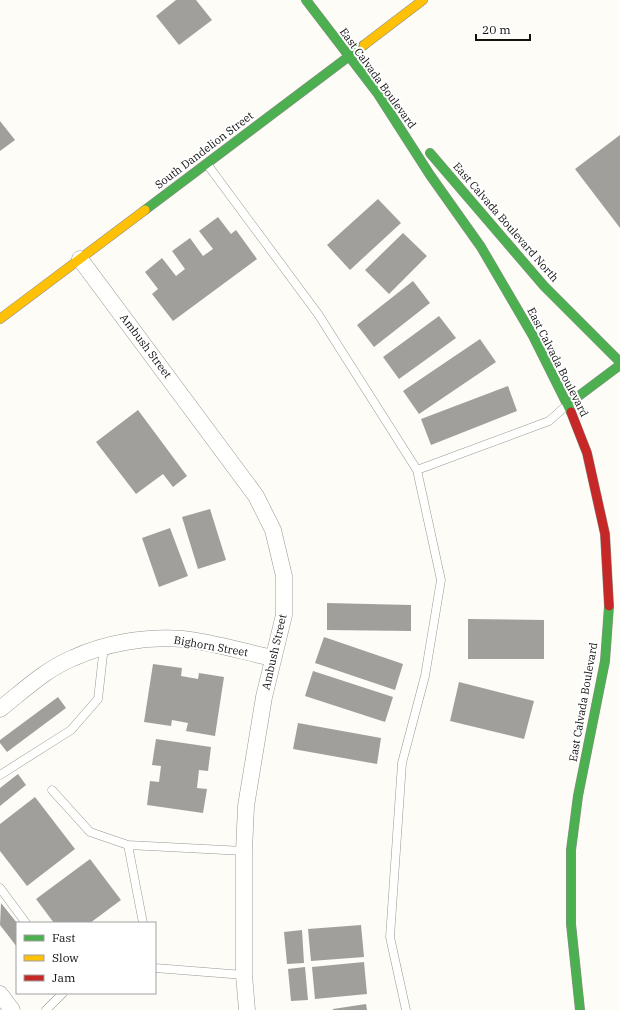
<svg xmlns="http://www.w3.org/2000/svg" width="620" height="1010" viewBox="0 0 620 1010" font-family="'IBM Plex Serif',serif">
  <rect width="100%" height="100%" fill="#fdfcf7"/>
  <!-- building -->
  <path fill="#a19f9c" d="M176 0H196L212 20 179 45 156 16Z
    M0 121 15 140 0 151Z
    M620 135V228L575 169Z
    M378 199 401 223 350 270 327 245Z
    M218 217 231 234 236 230 257 259 173 321 152 294 158 289 145 272 162 258 176 276 185 269 172 251 190 238 203 256 213 249 199 231Z
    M403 233 427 256 389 294 365 270Z
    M413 281 430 303 374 347 357 325Z
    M439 316 456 338 399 379 383 357Z
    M480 339 496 362 419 414 403 391Z
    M508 386 517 411 431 445 421 419Z
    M138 410 187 476 173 487 163 474 136 494 96 442Z
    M210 509 226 560 198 569 182 517Z
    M170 528 188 576 159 587 142 538Z
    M327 603 411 605V631L327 630Z
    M468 619 544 620V659H468Z
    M324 637 403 664 395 690 315 663Z
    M153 664 182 668 181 676 198 679 199 673 224 677 215 736 186 731 188 723 172 720 171 726 144 722Z
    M313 671 393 697 385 722 305 696Z
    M459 682 534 701 524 739 450 721Z
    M58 697 66 708 7 752 0 743V740Z
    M298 723 381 738 377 764 293 749Z
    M156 739 211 747 208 771 199 770 197 788 207 789 203 813 147 805 150 781 159 782 161 766 152 765Z
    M18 774 26 785 0 806V788Z
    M35 797 75 849 27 886 0 851V824Z
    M90 859 121 900 90 923H54L36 899Z
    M1 903 17 923V947L0 925Z
    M361 925 364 957 311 961 308 929Z
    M302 930 304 963 287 964 284 932Z
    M364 962 367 994 315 999 312 967Z
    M305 967 308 1000 291 1001 288 969Z
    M366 1004 367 1010H333V1009Z"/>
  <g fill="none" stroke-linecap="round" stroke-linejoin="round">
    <!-- lane casing -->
    <g stroke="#979795" stroke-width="9">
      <path id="lane" d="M207 164 318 314 417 470 441 580 425 676 402 763 390 937 406 1010
        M417 470 549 421 567 405
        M0 775 71 730 98 699 104 646
        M52 790 90 832 128 845 244 851
        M128 845 143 923
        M0 888 26 923
        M155 968 244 975
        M46 1010 63 993"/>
    </g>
    <!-- street casing -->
    <g stroke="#979795" stroke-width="17">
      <path id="street" d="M80 259 256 496 273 530 284 576V615L264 697 246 806 244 851V975L247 1010
        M0 709C23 691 46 669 73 658 106 643 146 636 183 639 212 642 244 652 273 658
        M0 994 12 1010"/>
    </g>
    <!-- fast casing -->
    <g stroke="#8e8d8b" stroke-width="10">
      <path id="fast" d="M306 0 378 94 430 175 481 247 533 336 571 412
        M430 153 544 286 620 362
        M145 210 364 45
        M568 404 620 365
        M580 1010 571 924V850L578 796 605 661 609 606"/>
    </g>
    <!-- slow casing -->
    <g stroke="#8e8d8b" stroke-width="10">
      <path id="slow" d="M364 45 423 0
        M0 319 145 210"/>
    </g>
    <!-- jam casing -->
    <g stroke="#8e8d8b" stroke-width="10">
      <path id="jam" d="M571 412 587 453 605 534 609 606"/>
    </g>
    <!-- lane -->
    <use href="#lane" stroke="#fffffe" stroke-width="8"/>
    <!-- street -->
    <use href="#street" stroke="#fffffe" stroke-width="16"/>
    <!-- fast -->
    <use href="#fast" stroke="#4caf50" stroke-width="9"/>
    <!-- slow -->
    <use href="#slow" stroke="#ffc107" stroke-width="9"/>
    <!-- jam -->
    <use href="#jam" stroke="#c62828" stroke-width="9"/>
  </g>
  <g text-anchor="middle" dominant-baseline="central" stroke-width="4" stroke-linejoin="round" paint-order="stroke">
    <!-- street labels -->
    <g font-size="11" fill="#111" stroke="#fff">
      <text transform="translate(378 78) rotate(54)">East Calvada Boulevard</text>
      <text transform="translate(204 150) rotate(-37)">South Dandelion Street</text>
      <text transform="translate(506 222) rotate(49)">East Calvada Boulevard North</text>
      <text transform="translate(146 346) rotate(53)">Ambush Street</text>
      <text transform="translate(558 362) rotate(63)">East Calvada Boulevard</text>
      <text transform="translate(211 646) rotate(10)">Bighorn Street</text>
      <text transform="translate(274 652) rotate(-77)">Ambush Street</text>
      <text transform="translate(583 702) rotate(-80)">East Calvada Boulevard</text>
    </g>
  </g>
  <!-- legend -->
  <rect x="16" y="922" width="140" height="72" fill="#ffffff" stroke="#a0a0a0"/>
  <rect x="24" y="935" width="20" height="6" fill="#4caf50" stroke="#a0a0a0"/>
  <text x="52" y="942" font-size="12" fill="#111111">Fast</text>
  <rect x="24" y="955" width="20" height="6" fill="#ffc107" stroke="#a0a0a0"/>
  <text x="52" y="962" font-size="12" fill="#111111">Slow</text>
  <rect x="24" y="975" width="20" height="6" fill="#c62828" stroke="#a0a0a0"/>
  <text x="52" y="982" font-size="12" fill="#111111">Jam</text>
  <!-- scale -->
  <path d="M476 34v6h54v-6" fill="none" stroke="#111111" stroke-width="2"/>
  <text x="482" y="34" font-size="12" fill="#111111" stroke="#ffffff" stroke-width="3" paint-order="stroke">20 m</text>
</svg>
